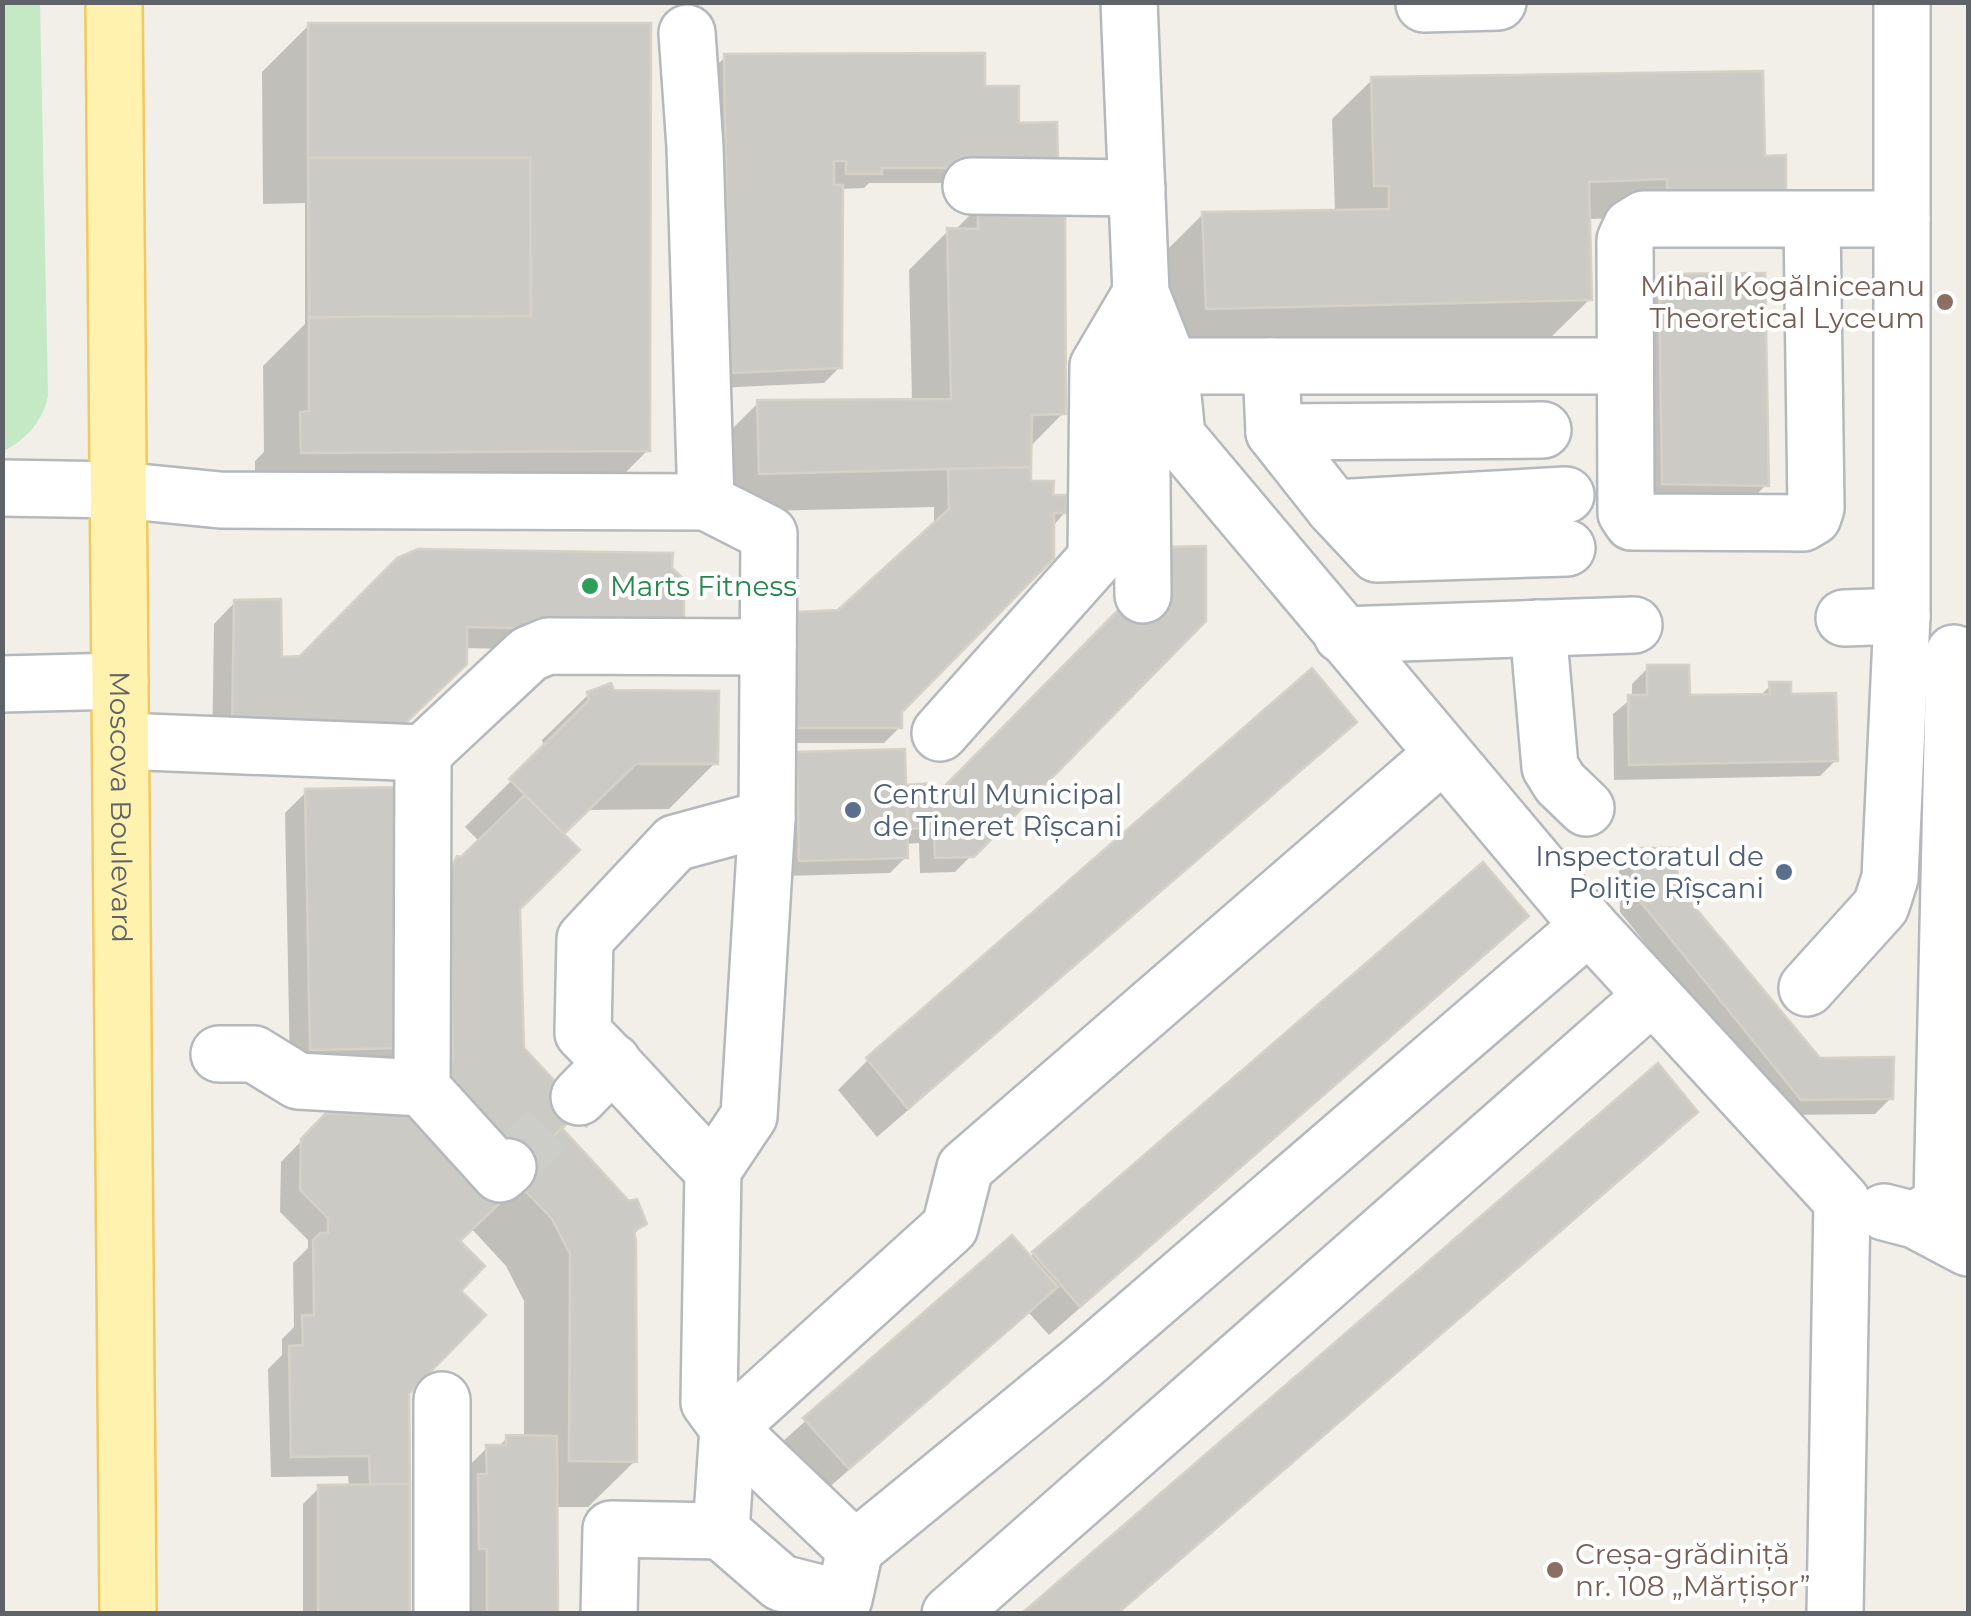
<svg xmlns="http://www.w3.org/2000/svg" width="1971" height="1616" font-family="Montserrat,sans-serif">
  <rect width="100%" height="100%" fill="#f1efe8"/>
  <!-- green -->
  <path fill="#c5e8c5" d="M3,2l37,1 8,392c-4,25 -23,46 -45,56z"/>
  <!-- shadow -->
  <g fill="#0003">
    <polygon points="309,25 648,450 601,497 255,498 255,461 264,452 263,366 305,324 305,203 263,204 262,72"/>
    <polygon points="725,57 982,89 1017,125 963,183 869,183 864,188 841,189 840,367 824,383 714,388 709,73"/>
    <polygon points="1372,80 1762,159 1629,218 1588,219 1590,299 1550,338 1167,348 1163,254 1203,214 1335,212 1332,119"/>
    <polygon points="979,206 1063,413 1029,448 1029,484 1065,512 899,711 900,727 884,743 781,743 783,631 799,615 839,612 934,526 934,507 721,512 719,442 758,403 912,401 909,270 948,231 954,231"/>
    <polygon points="1660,276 1766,485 1745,506 1642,504 1639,298"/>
    <polygon points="1154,566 1204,620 955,872 920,873 919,843 906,844 906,857 890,873 784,876 782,771 798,755 904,787 929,786 930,801 1130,601"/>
    <polygon points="670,569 660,652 464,648 212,755 214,624 235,602 280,659 300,659"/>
    <polygon points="1648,668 1687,697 1759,697 1771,685 1789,697 1836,760 1820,776 1614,780 1613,714 1632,698 1632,684"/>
    <polygon points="1312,672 1354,721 1324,751 877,1137 838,1090 868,1060"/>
    <polygon points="612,692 715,763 669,809 587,810 561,835 517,909 521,1049 550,1138 644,1224 632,1236 635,1461 588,1507 555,1507 556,1614 442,1614 441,1493 488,1447 498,1447 507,1438 524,1438 524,1301 506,1266 471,1228 457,1242 458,1291 406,1393 407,1614 303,1614 303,1504 319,1488 349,1487 348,1476 271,1477 268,1369 282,1355 282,1339 294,1327 293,1263 308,1248 308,1240 280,1212 281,1162 326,1116 375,1117 391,1101 402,1049 384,1068 290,1070 285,813 306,792 407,909 458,859 462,860 480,842 465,827 544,748 542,740 589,694"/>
    <polygon points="1635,850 1675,888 1819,1061 1891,1098 1875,1114 1785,1115 1620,912 1619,866"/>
    <polygon points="1483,866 1525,916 1496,946 1049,1335 1029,1313 818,1497 774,1449 1012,1238 1029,1258"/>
    <polygon points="1694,1112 1665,1142 1118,1614 1025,1614"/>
  </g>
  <!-- building -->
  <g fill="#cccac5" stroke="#d6d1c6" stroke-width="2.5">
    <polygon points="308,23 651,23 650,451 301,453 300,412 309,411 309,317 531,316 530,158 308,158"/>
    <polygon points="985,53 985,86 1019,86 1019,123 1057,122 1058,160 978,168 882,168 882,174 846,174 846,161 834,161 834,185 843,185 842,368 729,373 724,54"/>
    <polygon points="1763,71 1765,156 1786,155 1786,197 1667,200 1667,179 1589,182 1592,300 1206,309 1202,212 1389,209 1389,186 1374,186 1371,77"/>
    <polygon points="308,158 530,158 531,316 309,317"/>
    <polygon points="978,204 1065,204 1066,414 1032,415 1031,467 759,474 757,400 951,399 947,228 978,229"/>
    <polygon points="1765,273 1769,486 1662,484 1659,274"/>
    <polygon points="1031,467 1031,481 1054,481 1053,495 1067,495 1067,513 1054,513 1054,558 902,712 902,728 796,728 798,612 838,610 949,509 948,469"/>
    <polygon points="1206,546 1206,621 974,857 935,858 934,828 908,829 907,785 932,783 932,795 936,795 1130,598 1152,619 1169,602 1169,547"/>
    <polygon points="418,549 673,553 672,568 684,579 684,632 467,627 467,664 390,738 232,735 234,600 281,599 282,657 300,656 397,558"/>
    <polygon points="1647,665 1689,665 1690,695 1770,694 1769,682 1791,682 1791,694 1836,693 1838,761 1629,765 1628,695 1647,695"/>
    <polygon points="1312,668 1357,722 908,1109 866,1058"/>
    <polygon points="611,683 614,690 719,691 718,764 636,764 564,834 509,779 589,700 587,692"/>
    <polygon points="905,749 908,858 799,861 797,752"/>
    <polygon points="402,787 407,1048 310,1050 305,789"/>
    <polygon points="525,795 580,850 520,909 524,1048 581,1109 525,1167 492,1135 498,1130 468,1097 460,1099 447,1063 453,1061 450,890 444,885 457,856 461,857"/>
    <polygon points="1634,848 1677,848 1678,887 1820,1058 1894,1057 1893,1099 1801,1100 1635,895"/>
    <polygon points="1483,862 1529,916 1080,1307 1032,1252"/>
    <polygon points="1658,1063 1698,1112 1117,1614 1021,1614"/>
    <polygon points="391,1097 500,1203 460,1241 485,1266 461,1291 486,1315 409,1394 410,1484 370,1484 369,1456 291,1457 289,1346 303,1345 302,1315 314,1315 313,1240 320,1233 328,1233 328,1218 300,1190 301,1139 325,1114 376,1114"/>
    <polygon points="562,1128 629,1201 637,1199 647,1224 634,1231 636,1241 637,1462 569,1461 570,1254 552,1219 513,1178"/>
    <polygon points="1012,1235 1058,1287 849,1469 803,1418"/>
    <polygon points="506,1435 557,1436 558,1614 487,1614 487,1549 479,1549 478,1474 487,1474 486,1445 506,1445"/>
    <polygon points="410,1484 410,1614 318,1614 318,1485"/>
  </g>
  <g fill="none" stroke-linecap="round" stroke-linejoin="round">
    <!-- minor-tunnel -->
    <polyline stroke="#ccccc8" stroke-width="55" stroke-dasharray="55 28" stroke-linecap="butt" points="508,1167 579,1097"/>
    <defs>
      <g id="minor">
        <polyline points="1424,4 1498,2"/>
        <polyline points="687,33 695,147 706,502"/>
        <polyline points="971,186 1137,188"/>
        <polyline points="1812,220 1816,508 1813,517 1803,523 1632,522 1626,513 1625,240 1631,227 1644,219 1902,219"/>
        <polyline points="1170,366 1271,366 1274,432 1543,430"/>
        <polyline points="1271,366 1625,366"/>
        <polyline points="1141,376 1143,595"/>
        <polyline points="1274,432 1334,508 1377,554 1567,548"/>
        <polyline points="2,488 119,490 220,500 706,502 769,534 767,818 749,1116 713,1170 709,1402 728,1428 721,1531 611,1529 609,1614"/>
        <polyline points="1334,508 1566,495"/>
        <polyline points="1844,618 1902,616"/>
        <polyline points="1538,628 1550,767 1560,783 1586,808"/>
        <polyline points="1342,635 1634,625"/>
        <polyline points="2,684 120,681"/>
        <polyline points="940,733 1096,558 1098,366 1141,293"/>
        <polyline points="121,741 423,753 529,654 548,646 768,647"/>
        <polyline points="1589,926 1842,1201 1835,1614"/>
        <polyline points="1807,988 1881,906 1890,878 1902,616 1902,2"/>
        <polyline points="219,1054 254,1054 298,1081 422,1088 500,1174 508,1167"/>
        <polyline points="422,1088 423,753"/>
        <polyline points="579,1097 613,1062"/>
        <path d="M713,1170c-45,-44 -85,-93 -130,-137l2,-94 90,-96 92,-25"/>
        <polyline points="1884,1212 1915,1220 1968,1248"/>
        <polyline points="1915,1220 1942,1203 1954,653"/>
        <polyline points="721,1531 781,1583 844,1599 855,1549 1082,1363 1589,926 1177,436 1170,366 1141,293 1129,2"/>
        <polyline points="855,1549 728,1428 950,1227 965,1168 1443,754"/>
        <polyline points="442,1614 442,1400"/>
        <polyline points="950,1614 1651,997"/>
      </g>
      <g id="major">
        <path id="s1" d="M114,2l14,1612"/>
      </g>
    </defs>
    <!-- minor casing -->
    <use href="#minor" stroke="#b5b8bc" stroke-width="60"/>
    <!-- major casing -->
    <use href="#major" stroke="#f2c960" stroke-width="60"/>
    <!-- minor -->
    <use href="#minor" stroke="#fff" stroke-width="55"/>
    <!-- major -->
    <use href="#major" stroke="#fff2af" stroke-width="55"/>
  </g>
  <!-- markers -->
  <g fill="#8d6e63" stroke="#fff" stroke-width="4">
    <circle cx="1945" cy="302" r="10"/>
    <circle cx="1555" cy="1570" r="10"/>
  </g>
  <circle fill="#2e9e5b" stroke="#fff" stroke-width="4" cx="590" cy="586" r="10"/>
  <g fill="#5c6f8a" stroke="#fff" stroke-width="4">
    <circle cx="853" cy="810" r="10"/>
    <circle cx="1784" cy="872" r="10"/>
  </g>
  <g text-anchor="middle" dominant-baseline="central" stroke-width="8" stroke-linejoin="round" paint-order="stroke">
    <!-- education labels -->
    <g font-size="28" fill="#785e54" stroke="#fff" text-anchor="end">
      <text x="1925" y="286">Mihail Kogălniceanu<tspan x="1925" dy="32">Theoretical Lyceum</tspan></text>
      <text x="1575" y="1554" text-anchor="start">Creșa-grădiniță<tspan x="1575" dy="32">nr. 108 „Mărțișor”</tspan></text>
    </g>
    <!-- leisure labels -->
    <g font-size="28" fill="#27864d" stroke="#fff" text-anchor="start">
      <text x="610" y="586">Marts Fitness</text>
    </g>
    <!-- service labels -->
    <g font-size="28" fill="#4e5e75" stroke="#fff" text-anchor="start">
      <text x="873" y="794">Centrul Municipal<tspan x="873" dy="32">de Tineret Rîșcani</tspan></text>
      <text x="1764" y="856" text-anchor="end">Inspectoratul de<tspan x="1764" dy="32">Poliție Rîșcani</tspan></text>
    </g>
    <!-- street labels -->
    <g font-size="28" fill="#5f6368" stroke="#fff">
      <text stroke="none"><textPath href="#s1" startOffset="805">Moscova Boulevard</textPath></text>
    </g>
  </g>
  <!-- border -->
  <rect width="1971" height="1616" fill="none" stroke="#5f6368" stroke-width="10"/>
</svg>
